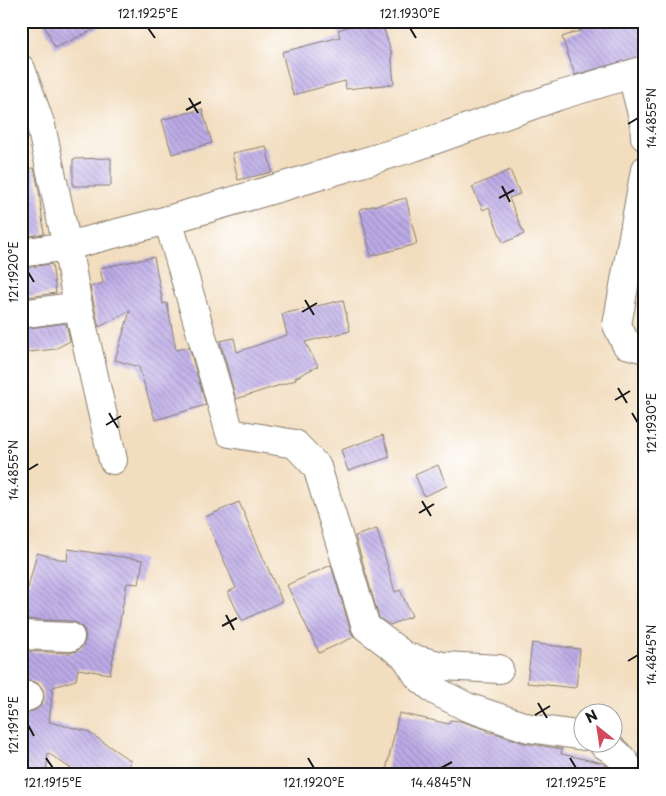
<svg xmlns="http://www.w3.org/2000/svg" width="666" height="796" font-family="'Playpen Sans',sans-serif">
  <defs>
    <pattern id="building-back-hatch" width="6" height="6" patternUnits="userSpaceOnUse" patternTransform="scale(1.25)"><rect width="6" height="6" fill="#bcabe7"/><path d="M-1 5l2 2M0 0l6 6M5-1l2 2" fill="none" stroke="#988aba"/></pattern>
  </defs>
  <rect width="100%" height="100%" fill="#fff"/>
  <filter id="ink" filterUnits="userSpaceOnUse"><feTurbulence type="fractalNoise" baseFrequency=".02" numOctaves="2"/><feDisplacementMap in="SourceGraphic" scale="10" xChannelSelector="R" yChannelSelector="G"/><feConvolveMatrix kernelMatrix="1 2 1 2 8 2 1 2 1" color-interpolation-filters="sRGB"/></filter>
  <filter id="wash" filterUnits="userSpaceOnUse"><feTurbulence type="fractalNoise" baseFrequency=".0096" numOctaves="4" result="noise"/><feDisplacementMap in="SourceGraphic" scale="20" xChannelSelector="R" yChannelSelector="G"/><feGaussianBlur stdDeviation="1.12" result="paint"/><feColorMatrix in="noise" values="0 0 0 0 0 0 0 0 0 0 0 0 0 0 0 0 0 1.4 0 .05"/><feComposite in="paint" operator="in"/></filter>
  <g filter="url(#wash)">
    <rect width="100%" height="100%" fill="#f2ddbe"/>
    <g id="blocks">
      <!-- building -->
      <g fill="url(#building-back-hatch)">
        <polygon points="42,21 112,21 55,48"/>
        <polygon points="365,21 381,21 391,51 394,84 346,89 345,81 293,95 282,52 340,37 338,30"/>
        <polygon points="579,21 645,21 645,55 575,75 562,37 582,30"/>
        <polygon points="202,109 212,143 172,154 162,120"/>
        <polygon points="266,146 272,172 238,180 232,153"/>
        <polygon points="111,158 111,186 73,186 73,159"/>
        <polygon points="34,168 39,191 44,234 21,237 21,169"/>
        <polygon points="510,170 520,194 509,198 524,234 503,243 489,207 483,210 472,187"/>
        <polygon points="406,198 417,244 371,256 360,209"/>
        <polygon points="154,257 163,304 167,303 176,350 189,347 206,405 155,420 139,367 115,360 130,311 99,327 90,287 103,283 100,268"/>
        <polygon points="52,264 56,293 21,298 21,268"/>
        <polygon points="343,300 350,331 305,342 318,366 295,378 296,380 236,399 220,341 234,338 237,352 287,335 282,314"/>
        <polygon points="66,323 70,341 55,349 21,353 21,329"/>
        <polygon points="383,435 390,457 348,471 341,450"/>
        <polygon points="438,465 447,486 424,496 415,475"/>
        <polygon points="239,502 282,601 242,621 228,592 236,588 205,517"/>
        <polygon points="377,529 395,592 400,590 412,616 390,625 379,618 355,536"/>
        <polygon points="68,549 143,560 139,584 127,583 110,674 78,669 76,680 53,687 49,722 87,731 131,761 122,775 80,775 48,753 46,775 21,775 21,714 35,710 41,706 44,698 43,690 39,684 31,681 21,682 21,651 70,653 77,651 83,646 86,637 84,629 78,624 71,621 21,619 21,586 28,588 37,553 67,561"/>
        <polygon points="331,565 351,632 354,637 319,653 287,585"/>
        <polygon points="532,643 580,649 576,688 527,683"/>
        <polygon points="399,713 449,724 450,720 460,721 488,730 487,732 495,733 524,743 562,749 561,754 603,763 612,771 611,775 385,775"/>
      </g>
    </g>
  </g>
  <g filter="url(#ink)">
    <use href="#blocks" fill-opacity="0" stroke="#877c6d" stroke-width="1"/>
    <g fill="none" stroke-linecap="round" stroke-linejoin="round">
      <defs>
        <g id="minor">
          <polyline points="21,69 41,126 67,246 78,306 113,460"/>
          <polyline points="632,75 644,122 645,137"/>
          <polyline points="645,170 617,325 626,344 645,349"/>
          <polyline points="168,220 230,433 295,444 317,467 366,627 406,657 443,666 499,669"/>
          <polyline points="21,253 67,246 168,220 298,182 414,147 558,96 645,70"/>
          <polyline points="21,314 78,306"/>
          <polyline points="21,635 70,637"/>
          <polyline points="406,657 418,676 436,691 467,707 529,728 584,736"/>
          <polyline points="21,699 29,696"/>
          <path d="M603,744c12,6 24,18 29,31"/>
        </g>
      </defs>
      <!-- minor casing -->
      <use href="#minor" stroke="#877c6d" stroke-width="30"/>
      <!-- minor -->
      <use href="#minor" stroke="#fff" stroke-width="28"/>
    </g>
  </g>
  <!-- ticks -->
  <path fill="none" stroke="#1c1c1c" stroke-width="2" d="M148,28l7,10M410,28l6,10M189,98l9,15M186,110l15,-8M628,124l10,-6M502,186l8,16M499,198l15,-8M28,272l6,10M305,300l9,15M302,312l15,-9M618,388l9,15M615,400l15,-9M109,413l9,15M632,413l6,10M106,425l15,-9M28,470l10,-6M422,501l9,15M419,513l15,-9M226,615l8,15M222,626l15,-8M628,661l10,-6M538,703l9,15M535,715l15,-9M28,725l6,11M46,758l7,10M308,758l6,10M570,758l6,10M441,768l11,-6"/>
  <!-- margin -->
  <rect width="666" height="796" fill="none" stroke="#fff" stroke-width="55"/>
  <!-- north arrow -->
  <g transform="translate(598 728) rotate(330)"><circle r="24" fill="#ffffff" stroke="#a4a4a4"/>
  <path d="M0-4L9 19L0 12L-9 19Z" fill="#d1495b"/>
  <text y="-8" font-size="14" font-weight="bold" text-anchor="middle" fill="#1c1c1c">N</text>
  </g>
  <rect x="28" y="28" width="610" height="740" fill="none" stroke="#1c1c1c" stroke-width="2"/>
  <g font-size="12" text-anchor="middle" fill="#1c1c1c">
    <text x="148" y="18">121.1925°E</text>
    <text x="410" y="18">121.1930°E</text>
    <text transform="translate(652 118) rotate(-90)" y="4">14.4855°N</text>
    <text transform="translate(14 272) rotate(-90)" y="4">121.1920°E</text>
    <text transform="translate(652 423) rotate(-90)" y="4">121.1930°E</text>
    <text transform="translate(14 470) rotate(-90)" y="4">14.4855°N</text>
    <text transform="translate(652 655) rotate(-90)" y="4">14.4845°N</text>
    <text transform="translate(14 725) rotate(-90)" y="4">121.1915°E</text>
    <text x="53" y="787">121.1915°E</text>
    <text x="314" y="787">121.1920°E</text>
    <text x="441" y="787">14.4845°N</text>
    <text x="576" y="787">121.1925°E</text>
  </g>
</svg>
